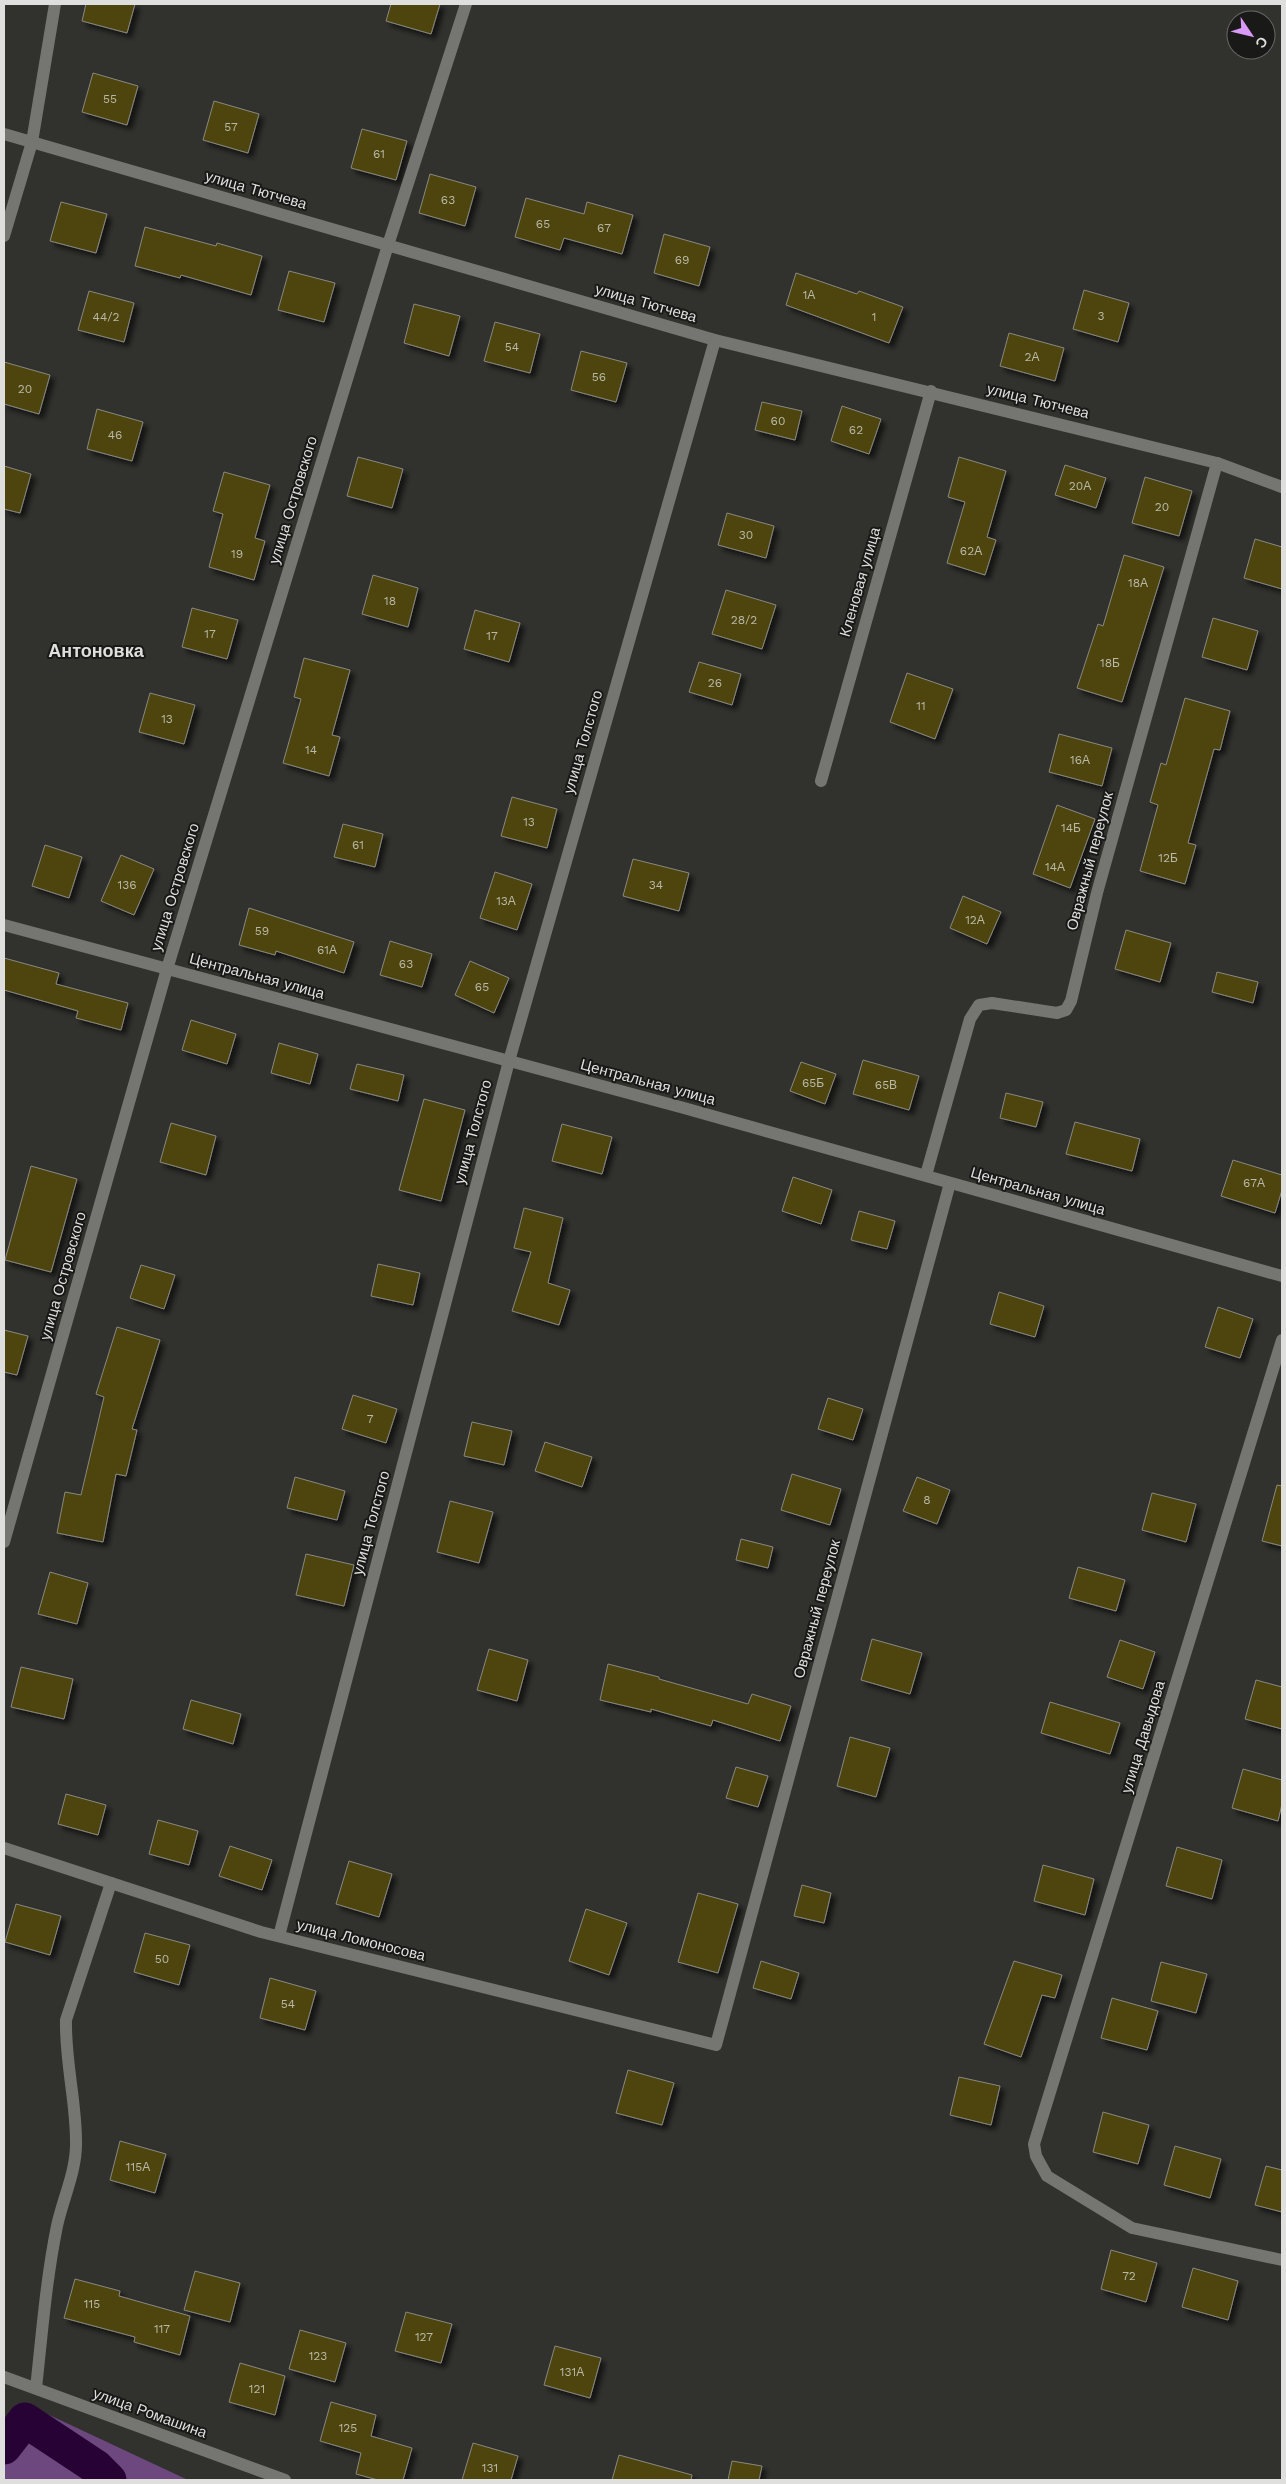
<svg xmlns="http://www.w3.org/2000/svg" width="1286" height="2484" font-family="'Work Sans',sans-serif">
  <defs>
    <filter id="shadow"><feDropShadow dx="4.5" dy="4.5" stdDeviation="2.5" flood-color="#0009"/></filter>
  </defs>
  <rect width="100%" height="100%" fill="#31312e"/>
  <!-- forest -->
  <polygon fill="#6d487f" points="28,2405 188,2480 4,2480 4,2432"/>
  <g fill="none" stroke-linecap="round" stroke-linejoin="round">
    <!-- river -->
    <polyline stroke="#270335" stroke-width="35" points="4,2447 25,2420 96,2467 109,2480"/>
  </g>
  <!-- building -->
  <g fill="#4d4509" stroke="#888884" filter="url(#shadow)">
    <polygon points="86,4 135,4 127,33 82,21"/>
    <polygon points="391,4 440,4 431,34 386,21"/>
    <polygon points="93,73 138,86 127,125 82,112"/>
    <polygon points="214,101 259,114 248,153 203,140"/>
    <polygon points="362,129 407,141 396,180 351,168"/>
    <polygon points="430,174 476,187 465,226 419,213"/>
    <polygon points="526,198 584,214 587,202 633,215 622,254 564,238 560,250 515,237"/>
    <polygon points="61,202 107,214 96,253 50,241"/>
    <polygon points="145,227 216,246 217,243 262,256 251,295 181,275 180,278 135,266"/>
    <polygon points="664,234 710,247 699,286 654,273"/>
    <polygon points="289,271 335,283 324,322 278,310"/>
    <polygon points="796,273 857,294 859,291 903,307 889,343 786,305"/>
    <polygon points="1084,290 1129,303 1118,342 1073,329"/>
    <polygon points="89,291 134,303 124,342 78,330"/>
    <polygon points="414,304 460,316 449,356 404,343"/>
    <polygon points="495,322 540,334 530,373 484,361"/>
    <polygon points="1009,333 1064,348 1055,381 1000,366"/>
    <polygon points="581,351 627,363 616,402 571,390"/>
    <polygon points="4,362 50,375 39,414 4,404"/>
    <polygon points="762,402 802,411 795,440 755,430"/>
    <polygon points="842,406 881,419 869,454 831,441"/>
    <polygon points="97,409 143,422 132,461 87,449"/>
    <polygon points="358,457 403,469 392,508 347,496"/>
    <polygon points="959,457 1006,471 987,537 996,540 985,575 947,563 965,502 948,497"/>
    <polygon points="1065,465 1106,478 1096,508 1055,495"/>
    <polygon points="4,466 31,474 20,513 4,509"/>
    <polygon points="224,472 270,485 255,538 265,541 254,580 209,567 223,514 213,511"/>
    <polygon points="1145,477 1192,491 1179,536 1132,523"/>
    <polygon points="727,513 774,526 766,558 718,545"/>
    <polygon points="1255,539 1282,547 1282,589 1244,578"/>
    <polygon points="1124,555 1164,567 1122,702 1077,688 1098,624 1103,626"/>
    <polygon points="373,575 418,588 408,627 362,614"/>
    <polygon points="726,590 776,605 762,649 712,634"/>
    <polygon points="192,608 238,620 227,659 182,647"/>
    <polygon points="475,610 520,623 509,662 464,649"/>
    <polygon points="1213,618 1258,631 1247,670 1202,657"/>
    <polygon points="304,658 350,670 332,735 340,737 329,776 283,763 301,699 294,697"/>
    <polygon points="699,662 741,674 732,705 689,692"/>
    <polygon points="907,673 953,689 935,739 890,722"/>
    <polygon points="150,693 195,705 184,744 139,732"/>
    <polygon points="1185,698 1230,711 1220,750 1214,749 1188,843 1196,845 1185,884 1140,871 1158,805 1150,802 1161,763 1166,765"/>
    <polygon points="1059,734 1112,748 1102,786 1049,772"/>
    <polygon points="512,797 557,809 547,848 501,836"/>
    <polygon points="1057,805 1095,819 1070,888 1033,874"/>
    <polygon points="343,824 383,834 375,867 334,857"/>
    <polygon points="45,845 82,857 69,898 32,886"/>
    <polygon points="121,855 154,869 134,915 101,901"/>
    <polygon points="633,859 689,873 679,911 623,896"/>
    <polygon points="495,872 532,884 517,930 480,918"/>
    <polygon points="963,896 1001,912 987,944 950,928"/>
    <polygon points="249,908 354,942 344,973 276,951 275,955 239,945"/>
    <polygon points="1126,930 1171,943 1160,982 1115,969"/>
    <polygon points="390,941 432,954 422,987 380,975"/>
    <polygon points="4,958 59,973 56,984 128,1003 121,1030 76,1018 78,1011 4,990"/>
    <polygon points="470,961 509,978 494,1013 455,995"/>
    <polygon points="1217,972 1258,982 1253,1003 1212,992"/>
    <polygon points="191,1020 236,1034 227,1064 182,1050"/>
    <polygon points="279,1043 318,1054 310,1084 271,1073"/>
    <polygon points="863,1060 919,1076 909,1110 853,1094"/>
    <polygon points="801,1062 836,1074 825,1104 790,1091"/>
    <polygon points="357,1064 404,1075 398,1101 350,1089"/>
    <polygon points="1006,1093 1043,1102 1036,1127 1000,1118"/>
    <polygon points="424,1099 465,1110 441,1201 399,1190"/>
    <polygon points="1075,1122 1140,1139 1132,1171 1066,1154"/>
    <polygon points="171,1123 216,1136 206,1175 160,1162"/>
    <polygon points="562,1124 612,1137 602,1174 552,1161"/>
    <polygon points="1233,1160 1282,1175 1282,1190 1275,1213 1221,1196"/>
    <polygon points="31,1166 77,1179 51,1272 5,1260"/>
    <polygon points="793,1177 832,1190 821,1224 782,1211"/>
    <polygon points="524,1208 563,1218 548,1283 570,1290 559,1325 512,1311 531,1252 514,1248"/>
    <polygon points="859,1211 895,1221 887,1249 851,1240"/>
    <polygon points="378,1264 420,1273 413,1305 371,1296"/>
    <polygon points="141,1265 175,1275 164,1309 130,1298"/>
    <polygon points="999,1292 1044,1306 1035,1337 990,1324"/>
    <polygon points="1218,1307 1253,1319 1240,1358 1205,1347"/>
    <polygon points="117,1327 160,1340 132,1429 137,1430 126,1476 116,1474 103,1542 57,1533 65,1492 81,1495 104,1397 96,1394"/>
    <polygon points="4,1330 28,1336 17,1375 4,1372"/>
    <polygon points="353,1395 397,1409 386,1443 342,1429"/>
    <polygon points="828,1398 863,1409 853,1440 818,1429"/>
    <polygon points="472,1422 512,1431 504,1465 464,1456"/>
    <polygon points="545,1442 592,1457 582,1487 535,1471"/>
    <polygon points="792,1474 841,1489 830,1525 781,1510"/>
    <polygon points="295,1477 345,1491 337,1520 287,1508"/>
    <polygon points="917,1477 950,1490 937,1524 903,1511"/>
    <polygon points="1277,1485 1282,1486 1282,1546 1262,1541"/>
    <polygon points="1152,1493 1196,1504 1186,1542 1142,1530"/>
    <polygon points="450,1501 493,1512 479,1563 437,1552"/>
    <polygon points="741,1539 773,1547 768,1568 736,1560"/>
    <polygon points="306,1554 354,1565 344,1606 296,1595"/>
    <polygon points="1078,1567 1125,1580 1116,1611 1069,1598"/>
    <polygon points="50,1572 88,1583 77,1624 38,1614"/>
    <polygon points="872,1639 922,1653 910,1694 861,1680"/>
    <polygon points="1120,1640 1155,1652 1143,1689 1107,1677"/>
    <polygon points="489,1649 528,1660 517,1701 477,1690"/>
    <polygon points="608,1664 659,1677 659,1679 748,1704 752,1694 791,1706 780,1741 713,1720 711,1726 651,1709 651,1712 600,1700"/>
    <polygon points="21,1667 73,1679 64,1719 11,1707"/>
    <polygon points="1256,1680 1282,1687 1282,1729 1245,1719"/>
    <polygon points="191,1700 241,1714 233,1744 183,1729"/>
    <polygon points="1050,1702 1120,1723 1110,1754 1041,1733"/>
    <polygon points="850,1737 890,1748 876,1797 837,1786"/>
    <polygon points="736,1767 768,1776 758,1807 726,1798"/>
    <polygon points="1243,1769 1282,1780 1282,1804 1278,1821 1232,1808"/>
    <polygon points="66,1794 106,1805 98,1835 58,1824"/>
    <polygon points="158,1820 198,1831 189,1865 149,1854"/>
    <polygon points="230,1846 272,1860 262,1890 219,1876"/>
    <polygon points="1177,1847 1222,1860 1212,1899 1166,1886"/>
    <polygon points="349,1861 392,1874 379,1917 336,1904"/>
    <polygon points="1043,1865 1094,1879 1085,1915 1034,1901"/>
    <polygon points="802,1885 831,1893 824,1923 794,1916"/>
    <polygon points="698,1893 738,1904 718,1973 678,1962"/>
    <polygon points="16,1904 61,1916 50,1955 5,1942"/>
    <polygon points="586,1909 627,1923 609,1975 569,1961"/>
    <polygon points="145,1933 190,1945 179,1985 134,1972"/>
    <polygon points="761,1961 799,1973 791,1999 753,1988"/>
    <polygon points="1014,1961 1062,1975 1055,1998 1042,1995 1021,2057 984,2044"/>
    <polygon points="1161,1962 1207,1974 1196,2013 1151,2001"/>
    <polygon points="270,1978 316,1991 305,2030 260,2018"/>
    <polygon points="1112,1998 1158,2011 1147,2050 1101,2038"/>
    <polygon points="628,2070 674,2083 662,2125 616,2113"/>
    <polygon points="959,2077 1000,2086 991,2125 950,2115"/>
    <polygon points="1103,2112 1149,2125 1138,2164 1093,2152"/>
    <polygon points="120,2141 166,2154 155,2193 110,2180"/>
    <polygon points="1175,2146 1221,2159 1210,2198 1164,2185"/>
    <polygon points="1266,2166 1282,2170 1282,2212 1255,2205"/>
    <polygon points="1111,2250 1157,2263 1146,2302 1101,2289"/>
    <polygon points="1193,2268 1238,2281 1228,2320 1182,2307"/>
    <polygon points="195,2271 240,2283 230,2322 184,2310"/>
    <polygon points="75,2279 120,2291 119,2296 190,2316 180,2355 134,2342 135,2337 64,2318"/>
    <polygon points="406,2312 452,2324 441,2363 395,2351"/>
    <polygon points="300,2330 346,2343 335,2382 289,2369"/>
    <polygon points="555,2346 601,2358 590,2398 544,2385"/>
    <polygon points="240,2363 285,2376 275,2415 229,2402"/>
    <polygon points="331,2402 376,2415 371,2436 412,2448 403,2480 378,2480 356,2474 361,2453 320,2441"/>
    <polygon points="473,2443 518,2456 511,2480 462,2480"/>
    <polygon points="619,2455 692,2475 691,2480 612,2480"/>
    <polygon points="732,2461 762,2466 759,2480 728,2480"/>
  </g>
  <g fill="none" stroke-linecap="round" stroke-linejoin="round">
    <!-- minor -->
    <g stroke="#757571" stroke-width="12">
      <polyline points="4,134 715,340 1217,463 1282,487"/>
      <polyline points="4,236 32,142 55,4"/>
      <polyline points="821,781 931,391"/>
      <polyline points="4,925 684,1108 1282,1276"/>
      <polyline points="926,1175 970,1019 979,1005 992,1003 1057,1013 1066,1010 1071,1001 1097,893 1217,463"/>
      <polyline points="1282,1340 1034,2144 1036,2156 1047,2176 1132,2228 1282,2260"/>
      <polyline points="4,1542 167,969 388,245 466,4"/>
      <polyline points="4,1848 261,1932 716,2045 950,1183"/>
      <polyline points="279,1936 509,1061 715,340"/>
      <polyline points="4,2377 285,2480"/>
      <path d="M36,2388c6,-54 10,-108 21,-162 6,-28 20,-56 19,-85 0,-40 -11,-80 -10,-121l45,-137"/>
    </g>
  </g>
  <g text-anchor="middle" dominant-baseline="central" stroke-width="4" stroke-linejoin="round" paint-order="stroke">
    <!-- number labels -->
    <g font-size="12" fill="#bab8a8">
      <text x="110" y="99">55</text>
      <text x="231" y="127">57</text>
      <text x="379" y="154">61</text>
      <text x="448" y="200">63</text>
      <text x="543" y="224">65</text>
      <text x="604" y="228">67</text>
      <text x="682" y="260">69</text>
      <text x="809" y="295">1А</text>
      <text x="1101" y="316">3</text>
      <text x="106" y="317">44/2</text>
      <text x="874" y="317">1</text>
      <text x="512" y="347">54</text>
      <text x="1032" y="357">2А</text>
      <text x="599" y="377">56</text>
      <text x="25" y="389">20</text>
      <text x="778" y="421">60</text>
      <text x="856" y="430">62</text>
      <text x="115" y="435">46</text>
      <text x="1080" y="486">20А</text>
      <text x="1162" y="507">20</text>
      <text x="746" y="535">30</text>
      <text x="971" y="551">62А</text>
      <text x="237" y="554">19</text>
      <text x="1138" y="583">18А</text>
      <text x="390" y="601">18</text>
      <text x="744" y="620">28/2</text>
      <text x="210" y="634">17</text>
      <text x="492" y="636">17</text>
      <text x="1110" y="663">18Б</text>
      <text x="715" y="683">26</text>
      <text x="921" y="706">11</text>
      <text x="167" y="719">13</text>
      <text x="311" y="750">14</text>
      <text x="1080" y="760">16А</text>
      <text x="529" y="822">13</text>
      <text x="1071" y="828">14Б</text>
      <text x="358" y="845">61</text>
      <text x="1168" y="858">12Б</text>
      <text x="1055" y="867">14А</text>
      <text x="127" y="885">136</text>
      <text x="656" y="885">34</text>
      <text x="506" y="901">13А</text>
      <text x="975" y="920">12А</text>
      <text x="262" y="931">59</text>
      <text x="327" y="950">61А</text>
      <text x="406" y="964">63</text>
      <text x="482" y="987">65</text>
      <text x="813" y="1083">65Б</text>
      <text x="886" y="1085">65В</text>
      <text x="1254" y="1183">67А</text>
      <text x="370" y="1419">7</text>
      <text x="927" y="1500">8</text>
      <text x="162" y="1959">50</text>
      <text x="288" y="2004">54</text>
      <text x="138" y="2167">115А</text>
      <text x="1129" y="2276">72</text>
      <text x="92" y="2304">115</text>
      <text x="162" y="2329">117</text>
      <text x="424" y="2337">127</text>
      <text x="318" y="2356">123</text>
      <text x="572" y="2372">131А</text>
      <text x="257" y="2389">121</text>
      <text x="348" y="2428">125</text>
      <text x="490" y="2468">131</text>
    </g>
    <!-- street labels -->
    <g font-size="15" fill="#dfdfdd" stroke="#191917">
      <text transform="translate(256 190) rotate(16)">улица Тютчева</text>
      <text transform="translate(646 303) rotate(16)">улица Тютчева</text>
      <text transform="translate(1038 401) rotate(14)">улица Тютчева</text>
      <text transform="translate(293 500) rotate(-73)">улица Островского</text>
      <text transform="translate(860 582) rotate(-74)">Кленовая улица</text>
      <text transform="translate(583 742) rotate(-74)">улица Толстого</text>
      <text transform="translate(1090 861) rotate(-75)">Овражный переулок</text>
      <text transform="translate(175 887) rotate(-73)">улица Островского</text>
      <text transform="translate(257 976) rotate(15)">Центральная улица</text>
      <text transform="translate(648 1082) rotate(15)">Центральная улица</text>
      <text transform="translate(473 1132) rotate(-75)">улица Толстого</text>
      <text transform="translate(1038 1191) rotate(16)">Центральная улица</text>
      <text transform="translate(63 1276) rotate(-74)">улица Островского</text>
      <text transform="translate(371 1523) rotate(-75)">улица Толстого</text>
      <text transform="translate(817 1609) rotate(-75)">Овражный переулок</text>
      <text transform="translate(1143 1737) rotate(-73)">улица Давыдова</text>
      <text transform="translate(361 1940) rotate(14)">улица Ломоносова</text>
      <text transform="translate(150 2413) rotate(20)">улица Ромашина</text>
    </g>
    <!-- quarter labels -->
    <g font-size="18" font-weight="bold" fill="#dfdfdd" stroke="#191917">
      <text x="96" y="650">Антоновка</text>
    </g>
  </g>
  <!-- border -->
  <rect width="1286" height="2484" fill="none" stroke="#dfdfdd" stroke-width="10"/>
  <!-- north arrow -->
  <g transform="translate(1251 35) rotate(125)"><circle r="24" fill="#191917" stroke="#686866"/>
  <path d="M0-4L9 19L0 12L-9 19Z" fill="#d99af7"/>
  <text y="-8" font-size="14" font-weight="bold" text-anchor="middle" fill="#dfdfdd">С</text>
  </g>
</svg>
